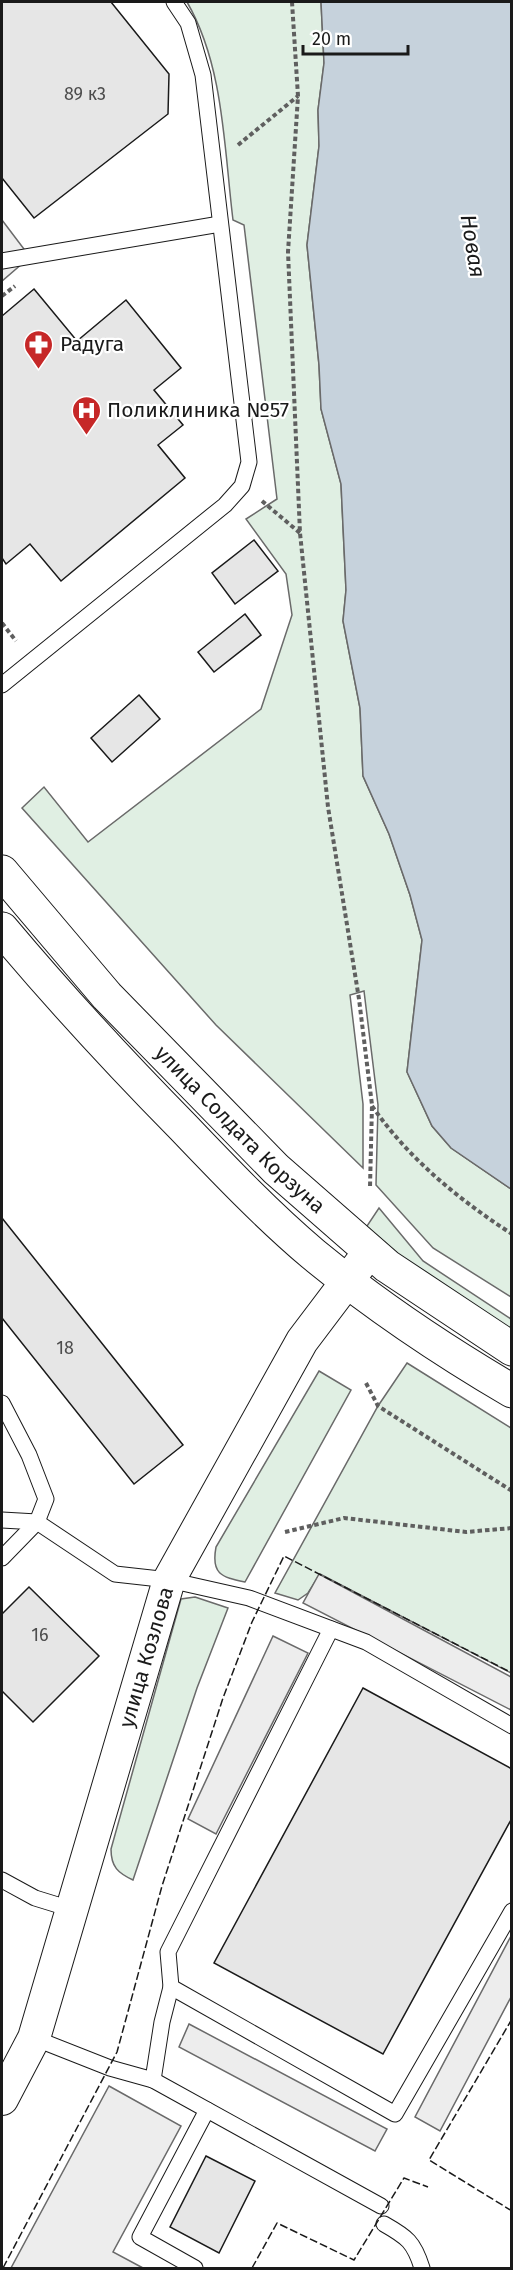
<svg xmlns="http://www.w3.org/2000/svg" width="513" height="2270" font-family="'Fira Sans',sans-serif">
  <rect width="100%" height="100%" fill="#fff"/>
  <!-- green -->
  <g fill="#e0efe3" stroke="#6a6a6a" stroke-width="1.5">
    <path d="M187,2h134l3,61 -6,47 1,36 -12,99 12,120 2,44 20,75 5,106 -3,31 17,87 3,68 26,58 21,61 12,45 -15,132 25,54 19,22 60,41v108l-78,-49 -57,-63 2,-80 -14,-114 -14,4 13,109v64l-147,-143 -194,-217 22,-21 44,55 173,-133 31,-94 -6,-41 -40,-55 31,-20 -33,-274 -11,-5c-9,-72 -9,-154 -46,-218z"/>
    <polygon points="379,1208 423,1261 511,1319 511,1333 363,1232"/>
    <polygon points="407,1363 511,1428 511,1673 320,1574 308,1593 298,1600 275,1593 378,1406"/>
    <path d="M319,1371l32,19 -106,192c-24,-5 -34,-8 -29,-35z"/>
    <path d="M195,1597l33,11 -31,80 -64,192c-15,-7 -22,-13 -22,-31l70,-250z"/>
  </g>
  <!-- parking -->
  <g fill="#ededed" stroke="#6a6a6a" stroke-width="1.5">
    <polygon points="2,220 30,257 2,281"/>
    <polygon points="319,1574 511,1677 511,1710 303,1603"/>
    <polygon points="273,1636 308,1653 216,1834 188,1819"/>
    <polygon points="511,1936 511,1997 440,2131 415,2117"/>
    <polygon points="189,2024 387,2129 375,2151 179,2047"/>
    <polygon points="109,2086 181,2126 113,2252 143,2268 11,2268"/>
  </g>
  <!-- water -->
  <polygon fill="#c6d2dc" stroke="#6a6a6a" stroke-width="1.5" points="321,2 511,2 511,1189 451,1148 432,1126 407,1072 422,940 410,895 389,834 363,776 360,708 343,621 346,590 341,484 321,409 319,365 307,245 319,146 318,110 324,63"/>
  <!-- building -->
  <g fill="#e6e6e6" stroke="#1a1a1a" stroke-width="1.5">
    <polygon points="2,2 111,2 169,74 168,114 34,218 2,178"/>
    <polygon points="34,289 77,341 126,300 181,368 154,390 183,425 158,445 185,478 61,581 30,544 6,564 2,558 2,316"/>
    <polygon points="254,540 278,571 235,604 212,573"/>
    <polygon points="245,614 261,635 214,672 198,652"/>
    <polygon points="139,695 160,719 112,762 91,738"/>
    <polygon points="2,1218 183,1445 134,1484 2,1318"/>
    <polygon points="29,1587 99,1656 33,1722 2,1691 2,1614"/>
    <polygon points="363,1688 512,1769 512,1818 383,2054 214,1963"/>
    <polygon points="206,2156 255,2181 219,2253 170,2227"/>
  </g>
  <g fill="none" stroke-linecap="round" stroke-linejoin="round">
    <defs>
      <g id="service">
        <polyline points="2,261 220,224"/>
        <polyline points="2,685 225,505 242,486 249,462 203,75 188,23 174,2"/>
        <polyline points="2,1403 29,1455 46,1499 37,1522 2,1558"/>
        <polyline points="2,1520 37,1522 115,1574 169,1580 249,1598 366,1642 512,1726"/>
        <polyline points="331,1629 168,1952 171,1987 395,2114 512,1911"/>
        <polyline points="2,1880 35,1898 74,1910"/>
        <polyline points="34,2038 110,2068 153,2080 381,2206"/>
        <polyline points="153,2080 162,2022 171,1987"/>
        <path d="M384,2224c23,13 30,18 38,44"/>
        <polyline points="195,2268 140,2237 207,2110"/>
      </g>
      <g id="minor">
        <path id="s1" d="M2,2099l32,-61 135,-458 133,-239 68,-90"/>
      </g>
      <g id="tertiary">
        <path id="s2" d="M2,872l105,124 169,173 111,97 125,83"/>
        <path d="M2,929c58,69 118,134 181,198 42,44 84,88 130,127 62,51 129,96 199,137"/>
      </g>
    </defs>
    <!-- service casing -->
    <use href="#service" stroke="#1a1a1a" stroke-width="17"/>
    <!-- minor casing -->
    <use href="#minor" stroke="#1a1a1a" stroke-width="34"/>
    <!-- tertiary casing -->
    <use href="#tertiary" stroke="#1a1a1a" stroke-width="35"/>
    <!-- path -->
    <g stroke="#5f5f5f" stroke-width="4" stroke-dasharray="4.5 3" stroke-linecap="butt">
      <polyline points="292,2 298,96 288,252 300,533 328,807 359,999 372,1105 370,1187"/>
      <polyline points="238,145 298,96"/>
      <polyline points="2,296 15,286"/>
      <polyline points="262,501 300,533"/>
      <polyline points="2,623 16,641"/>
      <path d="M372,1106c37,53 86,93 140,128"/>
      <polyline points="366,1383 378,1406 512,1491"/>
      <polyline points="285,1532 344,1518 466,1532 512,1528"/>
    </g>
    <!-- service -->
    <use href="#service" stroke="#fff" stroke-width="15"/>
    <!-- minor -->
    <use href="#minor" stroke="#fff" stroke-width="32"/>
    <!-- tertiary -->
    <use href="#tertiary" stroke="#fff" stroke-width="33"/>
    <!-- fence -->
    <g stroke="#1a1a1a" stroke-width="1.5" stroke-dasharray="8 3" stroke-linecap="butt">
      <polyline points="512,2019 429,2160 512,2211"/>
      <polyline points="3,2268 117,2052 162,1886 223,1698 252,1622 284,1556 512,1673"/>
      <polyline points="252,2268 277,2223 354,2260 404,2178 428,2187"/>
    </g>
  </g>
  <!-- icons -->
  <defs>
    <symbol id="pharmacy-pin" viewBox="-11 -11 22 30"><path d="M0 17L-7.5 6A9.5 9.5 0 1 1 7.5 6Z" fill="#c62828" stroke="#fff"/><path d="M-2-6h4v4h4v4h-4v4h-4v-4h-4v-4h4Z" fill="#fff"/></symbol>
    <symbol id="hospital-pin" viewBox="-11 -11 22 30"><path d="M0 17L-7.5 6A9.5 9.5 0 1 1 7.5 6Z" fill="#c62828" stroke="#fff"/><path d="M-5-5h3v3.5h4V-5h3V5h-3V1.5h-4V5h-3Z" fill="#fff"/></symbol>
  </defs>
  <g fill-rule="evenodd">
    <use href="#pharmacy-pin" x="22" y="328" width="33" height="45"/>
    <use href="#hospital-pin" x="70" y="394" width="33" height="45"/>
  </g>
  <g text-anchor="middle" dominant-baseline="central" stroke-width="4.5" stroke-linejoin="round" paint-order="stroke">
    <!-- number labels -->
    <g font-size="18" fill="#4d4d4d">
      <text x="85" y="94">89 к3</text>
      <text x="65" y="1348">18</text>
      <text x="40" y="1635">16</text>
    </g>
    <!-- poi labels -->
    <g font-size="21" fill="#1a1a1a" stroke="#fff" text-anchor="start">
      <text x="60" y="344">Радуга</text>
      <text x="107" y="410">Поликлиника №57</text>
    </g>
    <!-- street labels -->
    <g font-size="21" fill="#1a1a1a" stroke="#fff">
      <text stroke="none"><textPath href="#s2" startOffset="351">улица Солдата Корзуна</textPath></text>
      <text stroke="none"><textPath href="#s1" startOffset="466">улица Козлова</textPath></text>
    </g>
    <!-- water labels -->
    <g font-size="22" font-style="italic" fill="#1a1a1a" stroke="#fff">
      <text transform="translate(473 246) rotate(81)">Новая</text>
    </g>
  </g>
  <!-- border -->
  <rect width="513" height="2270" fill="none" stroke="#1a1a1a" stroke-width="6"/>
  <!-- scale -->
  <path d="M303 45v9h105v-9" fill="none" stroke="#1a1a1a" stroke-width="3"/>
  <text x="312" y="45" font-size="18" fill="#1a1a1a" stroke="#ffffff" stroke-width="4.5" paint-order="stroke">20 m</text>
</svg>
